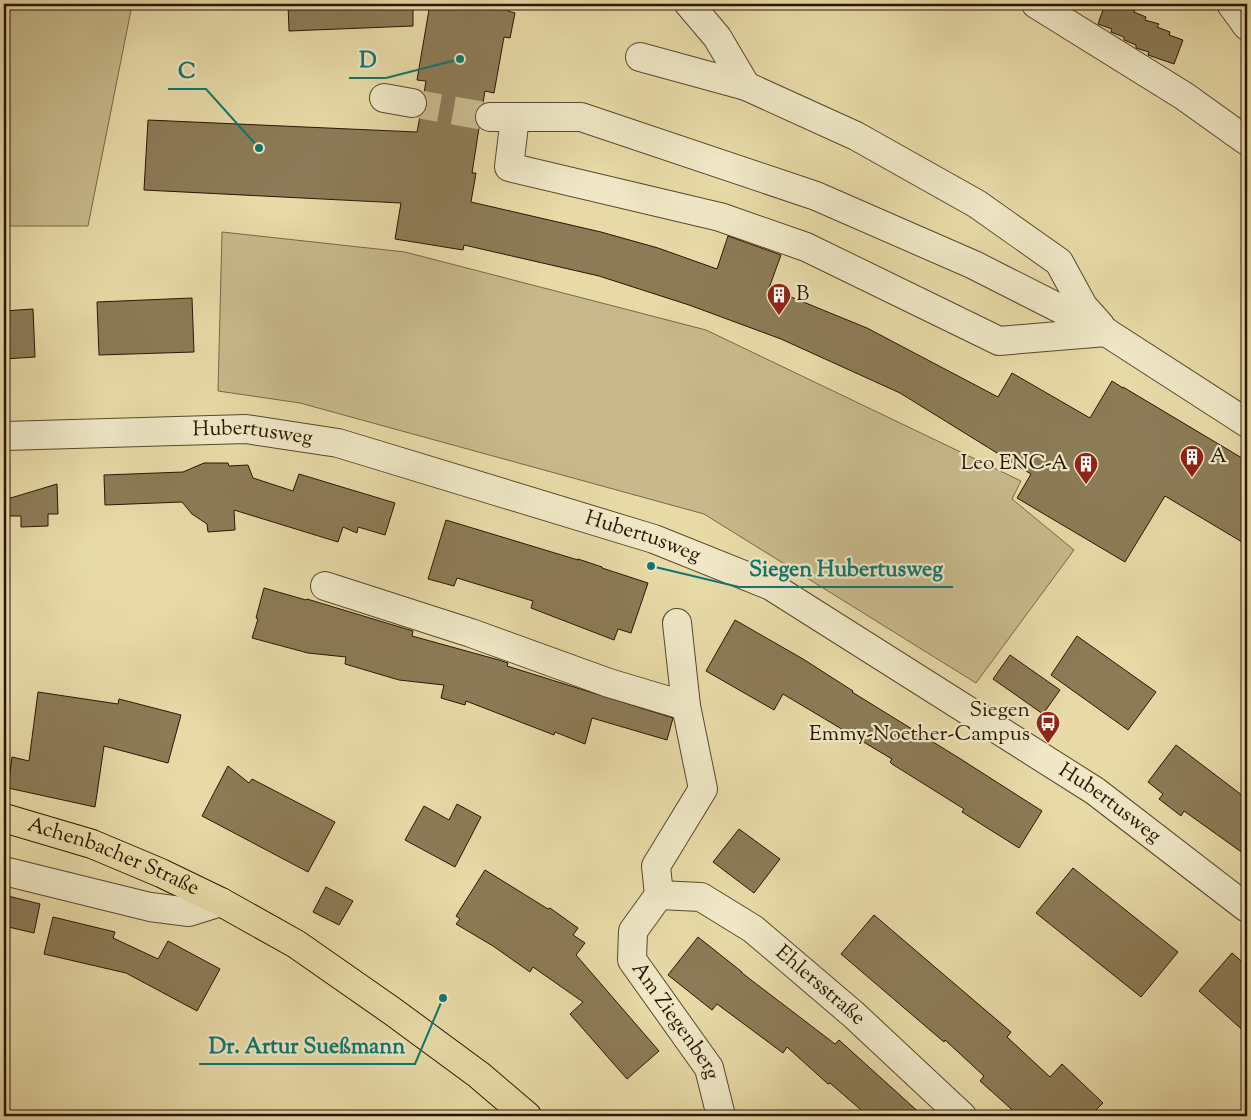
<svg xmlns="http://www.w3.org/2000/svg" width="1251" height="1120" font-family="'Sorts Mill Goudy',serif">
  <rect width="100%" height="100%" fill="#e7daa7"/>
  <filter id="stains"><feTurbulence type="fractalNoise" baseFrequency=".004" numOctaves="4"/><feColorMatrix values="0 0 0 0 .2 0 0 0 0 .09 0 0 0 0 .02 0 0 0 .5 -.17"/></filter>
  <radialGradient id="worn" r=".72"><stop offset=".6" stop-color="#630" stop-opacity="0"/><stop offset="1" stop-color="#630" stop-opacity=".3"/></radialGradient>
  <!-- green -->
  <g fill="#c7b98b" stroke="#786746">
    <polygon points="4,4 127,4 131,10 88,226 4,226"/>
    <polygon points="222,232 405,252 706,330 1021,481 1012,499 1074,550 976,683 704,514 300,403 218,391"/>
  </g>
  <!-- building -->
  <g fill="#8c7b57" stroke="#291500">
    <polygon points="288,4 413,4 413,26 289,31"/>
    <polygon points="430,4 509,4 508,11 515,13 510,38 504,37 494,93 485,91 483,103 477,109 474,117 476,124 479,128 472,173 476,173 471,202 601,232 658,248 717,269 728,236 781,255 769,288 867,328 998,397 1012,373 1090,418 1112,381 1123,388 1123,387 1247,461 1247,545 1165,496 1125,562 1017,498 1031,474 900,393 781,339 689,305 599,276 464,245 463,250 395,239 401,203 144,190 148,120 417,132 420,116 424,113 427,105 427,98 424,93 426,81 417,80"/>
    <polygon points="1105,4 1116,4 1135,10 1134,12 1146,17 1145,20 1159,24 1157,27 1170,32 1169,35 1183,40 1174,64 1148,55 1149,52 1136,48 1136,45 1124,40 1124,37 1111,32 1112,29 1098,24"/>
    <polygon points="192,298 194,352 99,355 97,302"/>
    <polygon points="33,309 35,357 4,359 4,311"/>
    <polygon points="204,463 228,463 229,466 248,465 253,478 293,491 299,474 395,503 385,535 358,527 357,533 343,527 338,542 234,510 235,530 208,532 207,524 192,514 182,502 105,505 104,475 183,472"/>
    <polygon points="57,484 58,514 48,514 48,526 21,527 21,516 4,516 4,500"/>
    <polygon points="446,520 578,560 578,559 602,567 602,568 648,583 631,633 618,629 614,640 531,608 533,601 457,578 454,586 428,579"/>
    <polygon points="264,588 306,600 307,599 413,631 412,636 499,660 508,663 507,666 673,718 667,740 592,718 585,744 555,732 554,735 466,701 465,705 441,698 444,685 399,680 345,664 346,657 308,653 252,638 258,619 256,618"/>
    <polygon points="735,620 803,659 853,691 852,692 959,758 1042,811 1019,848 962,812 964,809 892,764 890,762 892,759 783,694 774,710 706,671"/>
    <polygon points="1077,636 1156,692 1128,730 1051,675"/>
    <polygon points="1010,655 1060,690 1043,714 993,679"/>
    <polygon points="38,692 118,704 119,699 181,715 168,763 104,746 95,807 8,788 12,757 29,761"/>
    <polygon points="1176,745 1247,799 1247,856 1184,811 1181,816 1159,799 1163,794 1148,782"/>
    <polygon points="228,766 249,783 252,779 335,822 308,872 202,816"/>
    <polygon points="457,804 481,817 455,867 405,840 424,806 449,820"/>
    <polygon points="739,829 780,859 754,893 713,862"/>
    <polygon points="1073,868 1178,952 1141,997 1036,913"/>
    <polygon points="485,870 548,909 550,908 578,928 573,935 585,943 576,955 659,1051 627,1079 570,1014 583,1002 533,967 530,972 493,946 456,924 460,919 456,916"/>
    <polygon points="326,887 353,901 339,925 313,912"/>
    <polygon points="4,895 40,904 34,933 4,926"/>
    <polygon points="874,915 1011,1032 1007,1037 1050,1077 1062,1064 1103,1103 1090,1116 1019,1116 980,1081 984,1076 945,1040 944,1042 841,954"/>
    <polygon points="53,917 115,932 113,938 158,959 168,941 220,969 197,1011 126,973 44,954"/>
    <polygon points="698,937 742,972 742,973 835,1044 839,1040 923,1116 868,1116 830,1083 828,1084 787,1047 783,1053 717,1004 712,1010 668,975"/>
    <polygon points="1232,953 1247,966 1247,1034 1199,991"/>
  </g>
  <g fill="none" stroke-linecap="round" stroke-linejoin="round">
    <!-- minor-tunnel -->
    <polyline stroke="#cabc8e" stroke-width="28" stroke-dasharray="28 14" stroke-linecap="butt" points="412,103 490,117"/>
    <defs>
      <g id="minor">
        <polyline points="689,4 717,37 746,86"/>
        <polyline points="1036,4 1184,96 1247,141"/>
        <polyline points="1231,4 1247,26"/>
        <polyline points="640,57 746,86 856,136 977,204 1059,262 1083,306 1100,325"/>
        <polyline points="384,98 412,103"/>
        <polyline points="490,117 581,117 816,196 974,265 1106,332 1247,423"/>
        <polyline points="515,117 509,167 720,217 806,247 999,341 1106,332"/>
        <path id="s1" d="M4,436l242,-7 92,14 316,96 117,47 324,205 152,117"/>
        <polyline points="325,586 471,633 609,683 686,706"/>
        <path id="s2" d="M677,623l9,83 17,83 -47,77 3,29 -26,36 -1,29 77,108 12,48"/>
        <polyline points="4,871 150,907 189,912 221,902"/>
        <path id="s3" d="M659,895l42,2 52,32 101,86 108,101"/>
      </g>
      <g id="major">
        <path id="s4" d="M4,818l88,26 69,29 60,29 75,42 96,67 87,64 48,41"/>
      </g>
    </defs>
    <!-- minor casing -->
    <use href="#minor" stroke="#58462a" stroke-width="30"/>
    <!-- major casing -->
    <use href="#major" stroke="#291500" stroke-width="30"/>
    <!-- minor -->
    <use href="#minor" stroke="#efe7c6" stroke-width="28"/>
    <!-- major -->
    <use href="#major" stroke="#e7daa7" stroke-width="28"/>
  </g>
  <!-- icons -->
  <defs>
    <symbol id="building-pin" viewBox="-11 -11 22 30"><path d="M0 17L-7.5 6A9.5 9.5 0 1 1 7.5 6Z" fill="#8f2418" stroke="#efe7c6"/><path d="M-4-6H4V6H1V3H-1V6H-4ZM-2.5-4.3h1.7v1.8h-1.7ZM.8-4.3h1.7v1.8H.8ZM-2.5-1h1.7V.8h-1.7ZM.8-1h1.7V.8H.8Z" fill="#fff"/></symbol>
    <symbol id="bus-pin" viewBox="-11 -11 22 30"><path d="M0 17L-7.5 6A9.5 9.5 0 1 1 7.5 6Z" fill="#8f2418" stroke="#efe7c6"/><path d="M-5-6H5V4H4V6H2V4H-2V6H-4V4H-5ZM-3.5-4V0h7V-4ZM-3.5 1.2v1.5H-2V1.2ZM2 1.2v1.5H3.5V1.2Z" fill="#fff"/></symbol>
  </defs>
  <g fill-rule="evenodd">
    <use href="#building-pin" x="765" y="281" width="28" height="38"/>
    <use href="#building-pin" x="1178" y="443" width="28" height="38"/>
    <use href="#building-pin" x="1072" y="450" width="28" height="38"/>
    <use href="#bus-pin" x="1034" y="709" width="28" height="38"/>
  </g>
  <g text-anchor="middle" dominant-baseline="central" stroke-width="4.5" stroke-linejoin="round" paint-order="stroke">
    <!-- poi labels -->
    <g font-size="21" fill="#291500" stroke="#efe7c6" text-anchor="start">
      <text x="796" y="295">B</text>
      <text x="1210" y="457">A</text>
      <text x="1068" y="464" text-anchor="end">Leo ENC-A</text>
      <text x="1030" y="711" text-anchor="end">Siegen<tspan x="1030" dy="24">Emmy-Noether-Campus</tspan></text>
    </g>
    <!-- street labels -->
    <g font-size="21" fill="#291500" stroke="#efe7c6">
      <text stroke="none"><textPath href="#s1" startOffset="249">Hubertusweg</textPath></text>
      <text stroke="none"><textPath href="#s1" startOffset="654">Hubertusweg</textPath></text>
      <text stroke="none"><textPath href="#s1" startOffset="1194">Hubertusweg</textPath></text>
      <text stroke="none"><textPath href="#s4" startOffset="116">Achenbacher Straße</textPath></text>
      <text stroke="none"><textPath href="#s3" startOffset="191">Ehlersstraße</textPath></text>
      <text stroke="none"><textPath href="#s2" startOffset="436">Am Ziegenberg</textPath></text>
    </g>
  </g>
  <!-- callouts -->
  <path fill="none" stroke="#0f766e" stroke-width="2" d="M460 59L386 78H349M259 148L206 89H168M651 566L739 587H953M443 998L415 1064H199"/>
  <g fill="#0f766e" stroke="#efe7c6" stroke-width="2">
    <circle cx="460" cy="59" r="5"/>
    <circle cx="259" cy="148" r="5"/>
    <circle cx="651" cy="566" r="5"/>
    <circle cx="443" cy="998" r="5"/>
  </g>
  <g font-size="22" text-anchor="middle" font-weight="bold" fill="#0f766e" stroke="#efe7c6" stroke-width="4.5" stroke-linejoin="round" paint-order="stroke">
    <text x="368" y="67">D</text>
    <text x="187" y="78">C</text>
    <text x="846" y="576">Siegen Hubertusweg</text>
    <text x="307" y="1053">Dr. Artur Sueßmann</text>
  </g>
  <!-- margin -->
  <rect width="1251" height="1120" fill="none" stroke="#e7daa7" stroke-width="20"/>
  <rect x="5" y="5" width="1241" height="1110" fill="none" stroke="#291500" stroke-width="2.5"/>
  <rect x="10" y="10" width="1231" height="1100" fill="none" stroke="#291500"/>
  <rect width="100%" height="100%" filter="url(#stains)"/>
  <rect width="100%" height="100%" fill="url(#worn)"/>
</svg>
